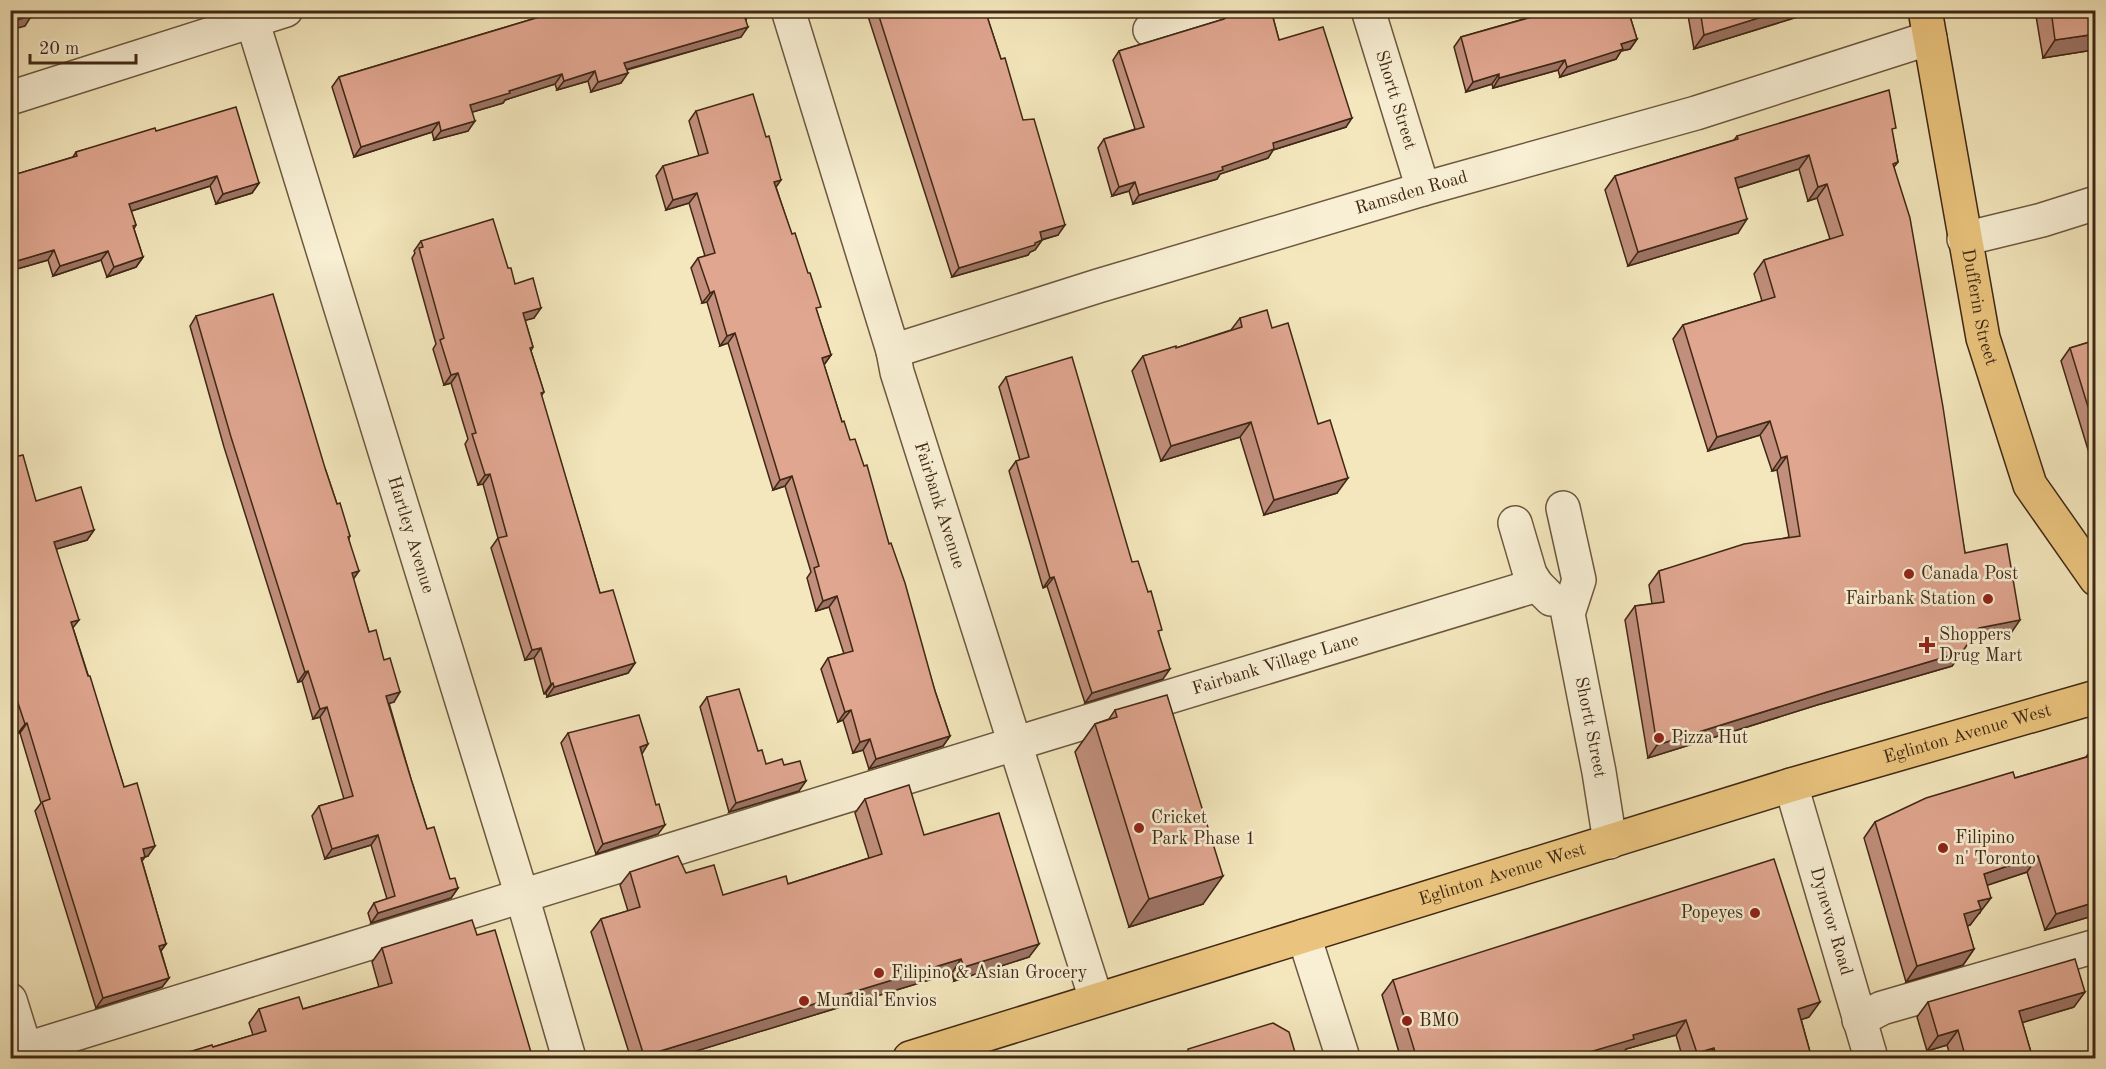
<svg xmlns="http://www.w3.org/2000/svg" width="2106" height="1069" font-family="'Old Standard TT',serif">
  <rect width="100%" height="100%" fill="#f4e7bd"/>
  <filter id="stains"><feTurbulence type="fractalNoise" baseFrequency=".00333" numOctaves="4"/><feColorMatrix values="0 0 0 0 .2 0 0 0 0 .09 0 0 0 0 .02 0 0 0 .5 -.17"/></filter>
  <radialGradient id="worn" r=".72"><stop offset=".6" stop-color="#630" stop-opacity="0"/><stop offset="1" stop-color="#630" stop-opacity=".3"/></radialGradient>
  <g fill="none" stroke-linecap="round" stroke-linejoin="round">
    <defs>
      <g id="minor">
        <path id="s1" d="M249,10l273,886 47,162"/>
        <path id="s2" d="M788,10l105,341 4,21 199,627"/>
        <path id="s3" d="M1368,10l55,179"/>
        <polyline points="1150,30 1212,10"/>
        <polyline points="10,98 286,10"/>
        <polyline points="1964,239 2042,220 2096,203"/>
        <path id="s4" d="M893,351l205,-65 325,-97 273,-76 234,-75"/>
        <path id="s5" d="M1563,508l16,72 -11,34 31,158 11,70"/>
        <polyline points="1515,523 1530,574 1537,585 1551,599"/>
        <path id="s6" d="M1791,785l80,273"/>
        <polyline points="1304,936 1343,1058"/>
        <polyline points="10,1000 28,1058"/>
        <polyline points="1859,1020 1882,1008 2096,946"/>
        <path id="s7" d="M10,1054l1030,-318 497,-151"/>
      </g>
      <g id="major">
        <path id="s8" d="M1925,10l58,328 47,147 66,94"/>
        <path id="s9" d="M910,1058l881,-273 305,-88"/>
      </g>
    </defs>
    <!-- minor casing -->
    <use href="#minor" stroke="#6d583f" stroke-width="36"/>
    <!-- major casing -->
    <use href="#major" stroke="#402815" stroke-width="36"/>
    <!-- minor -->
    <use href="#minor" stroke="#f8efd4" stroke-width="33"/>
    <!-- major -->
    <use href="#major" stroke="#eac47e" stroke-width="33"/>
  </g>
  <!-- wall -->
  <g fill="#c18f7c" stroke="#402815" stroke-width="1.5">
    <polygon points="866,10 985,10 1058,235 1042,240 1035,250 1030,252 1028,255 952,277"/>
    <polygon points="1230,10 1271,10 1279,40 1346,127 1273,150 1268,158 1220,174 1217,179 1133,204 1129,191 1112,196 1098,148 1104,139 1135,129 1113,60 1119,51 1224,19 1230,14"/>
    <polygon points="1535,10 1628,10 1637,39 1630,49 1621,51 1616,59 1560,77 1558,70 1493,88 1492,84 1466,92 1454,47 1461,37 1537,15"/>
    <polygon points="1687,10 1820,10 1694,49"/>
    <polygon points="2035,10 2096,10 2096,60 2093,50 2043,58"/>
    <polygon points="542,12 747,17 741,37 627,70 621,83 591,92 588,81 557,90 555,84 505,100 503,103 472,112 468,131 434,140 432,132 354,157 332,87 339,77 539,17"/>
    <polygon points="696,111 776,187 817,312 831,355 824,365 842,422 850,440 889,544 935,691 950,736 943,746 869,769 863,750 853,753 843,720 838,722 821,669 828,658 844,654 829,607 816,611 807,578 811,572 785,486 773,490 728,343 720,346 707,302 702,303 691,268 698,258 705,256 689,203 666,210 656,176 663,166 699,156 689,121"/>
    <polygon points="156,131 259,183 252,193 216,204 210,186 131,211 136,225 134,229 143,257 136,267 107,277 101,260 53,276 48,260 10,271 10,176 73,157 76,152"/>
    <polygon points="1892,133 1898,162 1894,167 1965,553 2011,633 1969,642 1952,666 1817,705 1648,758 1625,620 1635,606 1652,604 1649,585 1659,571 1789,537 1777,470 1772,471 1760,435 1708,451 1673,339 1683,325 1762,301 1754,274 1764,260 1830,239 1817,198 1808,201 1799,169 1738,188 1738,233 1628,266 1605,190 1615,176 1734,140 1737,136"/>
    <polygon points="421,241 508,268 515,284 534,318 525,320 533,347 531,351 544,392 541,396 600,593 635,663 628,673 547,697 546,693 544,694 534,658 525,660 491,548 498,538 483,484 478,485 465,444 468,439 451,383 444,385 433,349 436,344 412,258 415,253 414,251"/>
    <polygon points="196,316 325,468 337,504 350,536 349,538 353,579 369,632 394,702 389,703 411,779 427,829 450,879 458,888 451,898 371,923 368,913 374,903 387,899 371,845 325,859 312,816 319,806 344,799 320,717 313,719 302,681 298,682 224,447 190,326"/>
    <polygon points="1240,318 1272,328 1337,493 1264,515 1240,437 1161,461 1132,371 1143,356 1176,348 1231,330"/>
    <polygon points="2096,340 2096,476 2061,361 2070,348"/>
    <polygon points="1006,377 1132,562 1159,634 1163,679 1085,703 1047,586 1043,588 1009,471 1016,461 1020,460 999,387"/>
    <polygon points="10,458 36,501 94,530 87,540 56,549 73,628 124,787 148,856 145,857 142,861 166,944 161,951 169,978 162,987 96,1008 35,811 41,803 20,733 18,733 10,710"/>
    <polygon points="707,697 758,751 766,764 784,765 799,791 729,812 700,707"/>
    <polygon points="1115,710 1203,904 1129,927 1075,752 1095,724 1109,719"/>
    <polygon points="568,733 642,754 658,834 596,854 561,743"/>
    <polygon points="2096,748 2096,915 2045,930 2027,872 1987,885 1980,913 1978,914 1970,925 1967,926 1974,949 1963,965 1906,982 1864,838 1875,822 2015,778 2086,757 2092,749"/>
    <polygon points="865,799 924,835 1029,957 954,981 952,973 670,1059 631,1059 591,932 601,919 628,911 620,885 630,872 686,873 723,895 788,884 869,858 855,813"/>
    <polygon points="477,935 533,1059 213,1047 253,1035 249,1023 259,1009 303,1009 379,987 372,962 382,948"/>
    <polygon points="1393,980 1809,1017 1801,1019 1812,1059 1683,1059 1676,1035 1626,1049 1623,1054 1607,1059 1401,1059 1382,995"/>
    <polygon points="1928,1002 2074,1007 2022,1022 2033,1059 1951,1059 1947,1045 1927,1051 1917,1017"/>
  </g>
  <!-- shaded-wall -->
  <g fill="#9d7465" stroke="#402815" stroke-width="1.5">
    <polygon points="29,10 47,10 44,14 30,18 25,26 10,30 10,22"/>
    <polygon points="1784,10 1820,10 1694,49 1704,35"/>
    <polygon points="748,27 741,37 617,72 624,63"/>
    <polygon points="2096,34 2096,46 2093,50 2043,58 2055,40"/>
    <polygon points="1637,39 1630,49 1621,51 1616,59 1560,77 1567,67 1621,44"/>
    <polygon points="1565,60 1558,70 1493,88 1499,78"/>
    <polygon points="595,71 588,81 557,90 564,81"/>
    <polygon points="628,73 621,83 591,92 598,82"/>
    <polygon points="562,74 555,84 505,100 503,103 463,115 470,105 509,91"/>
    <polygon points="1499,74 1492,84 1466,92 1473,82"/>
    <polygon points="1352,118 1346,127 1273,150 1268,158 1220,174 1217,179 1133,204 1139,195 1222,167 1273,143"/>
    <polygon points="475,121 468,131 434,140 441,131"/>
    <polygon points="439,122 432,132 354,157 361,147"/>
    <polygon points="1809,155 1799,169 1725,192 1735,178"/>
    <polygon points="217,176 210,186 122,214 129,204"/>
    <polygon points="781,180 774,190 774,182"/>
    <polygon points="1135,182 1129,191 1112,196 1119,187"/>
    <polygon points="259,183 252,193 216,204 223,194"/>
    <polygon points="1827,184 1817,198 1808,201 1818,187"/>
    <polygon points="697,193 689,203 666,210 673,200"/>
    <polygon points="1747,219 1738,233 1628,266 1638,252"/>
    <polygon points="1065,225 1058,235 1033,242 1040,232"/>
    <polygon points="1042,240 1035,250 1030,252 1028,255 952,277 959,268"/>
    <polygon points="54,250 48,260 10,271 10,263"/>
    <polygon points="108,251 101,260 53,276 60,266"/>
    <polygon points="143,257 136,267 107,277 114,267"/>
    <polygon points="714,291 707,302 702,303 710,293"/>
    <polygon points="541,308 534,318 516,323 523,313"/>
    <polygon points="735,333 728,343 720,346 727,336"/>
    <polygon points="831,355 823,366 822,358"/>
    <polygon points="458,373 451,383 444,385 451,375"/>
    <polygon points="1770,421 1760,435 1708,451 1717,437"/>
    <polygon points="1251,422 1240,437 1161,461 1171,446"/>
    <polygon points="1787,456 1777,470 1772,471 1781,458"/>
    <polygon points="490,474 483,484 478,485 485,475"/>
    <polygon points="792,476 785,486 773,490 780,480"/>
    <polygon points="1348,478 1337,493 1264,515 1274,500"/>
    <polygon points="94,530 87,540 47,552 54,542"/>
    <polygon points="359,571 352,581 352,573"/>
    <polygon points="1054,577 1047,586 1043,588 1050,578"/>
    <polygon points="837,596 829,607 816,611 823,601"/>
    <polygon points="79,620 72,629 71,622"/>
    <polygon points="2020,620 2011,633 1969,642 1979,628"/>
    <polygon points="541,648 534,658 525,660 532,650"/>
    <polygon points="1962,652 1952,666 1817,705 1648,758 1657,745 1827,692"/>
    <polygon points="635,663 628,673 547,697 554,687"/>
    <polygon points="1170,669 1163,679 1085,703 1092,693"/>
    <polygon points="308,671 302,681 298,682 305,672"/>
    <polygon points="553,683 546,693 544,694 551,684"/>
    <polygon points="400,692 394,702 380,706 386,696"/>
    <polygon points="327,707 320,717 313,719 320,709"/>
    <polygon points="851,710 843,720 838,722 845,712"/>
    <polygon points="27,723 20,733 18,733 25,724"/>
    <polygon points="950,736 943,746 869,769 876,759"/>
    <polygon points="870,739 863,750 853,753 860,742"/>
    <polygon points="648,744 642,754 640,747"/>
    <polygon points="806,781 799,791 729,812 736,803"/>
    <polygon points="665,825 658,834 596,854 603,844"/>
    <polygon points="378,835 371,845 325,859 332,849"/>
    <polygon points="155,846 148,856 136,859 143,849"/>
    <polygon points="2038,856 2027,872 1973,890 1984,874"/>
    <polygon points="1223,876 1203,904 1129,927 1149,899"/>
    <polygon points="458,888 451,898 371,923 378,913"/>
    <polygon points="1991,898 1970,925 1953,930 1964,914 1978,901"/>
    <polygon points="2096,902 2096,915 2045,930 2056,914"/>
    <polygon points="166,944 159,953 159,946"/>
    <polygon points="1039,944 1029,957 954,981 964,967"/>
    <polygon points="1974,949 1963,965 1906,982 1917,966"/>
    <polygon points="961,959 952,973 670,1059 642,1059 644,1056"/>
    <polygon points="169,978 162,987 96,1008 103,998"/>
    <polygon points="2085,992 2074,1007 2008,1027 2019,1011"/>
    <polygon points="1820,1002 1809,1017 1788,1024 1798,1009"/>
    <polygon points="1686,1020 1676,1035 1626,1049 1623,1054 1607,1059 1566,1059 1633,1035"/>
    <polygon points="1958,1030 1947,1045 1927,1051 1938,1036"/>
    <polygon points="1714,1048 1707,1059 1693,1059 1697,1053"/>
  </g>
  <!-- building -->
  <g fill="#e0a690" stroke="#402815" stroke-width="1.5">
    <polygon points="10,10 30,10 31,16 10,22"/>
    <polygon points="547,10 745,10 747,17 745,18 748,27 624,63 628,73 598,82 595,71 564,81 562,74 509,91 510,93 470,105 475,121 441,131 439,122 361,147 339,77 543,16 542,12"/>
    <polygon points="877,10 985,10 1001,59 1005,58 1023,120 1034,119 1065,225 1040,232 1042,240 1035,243 1035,245 959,268"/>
    <polygon points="1234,10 1271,10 1279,40 1323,27 1352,118 1273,143 1274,149 1222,167 1223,170 1139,195 1135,182 1119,187 1104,139 1144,127 1119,51 1224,19 1232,14"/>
    <polygon points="1545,10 1628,10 1637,39 1621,44 1623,49 1567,67 1565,60 1499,78 1499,74 1473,82 1461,37 1546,13"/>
    <polygon points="1700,10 1784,10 1704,35"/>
    <polygon points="2051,10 2096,10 2096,34 2055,40"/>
    <polygon points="1889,90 1896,128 1892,129 1898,162 1893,164 1910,218 1943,407 1965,553 2007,544 2020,620 1979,628 1962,652 1827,692 1657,745 1635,606 1664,602 1659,571 1744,544 1800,536 1787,456 1781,458 1770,421 1717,437 1683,325 1775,297 1764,260 1843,235 1827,184 1818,187 1809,155 1735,178 1747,219 1638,252 1615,176 1738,139 1737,136"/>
    <polygon points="753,94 766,137 769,136 781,180 774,182 792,234 795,233 808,273 810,273 821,307 816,308 831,355 822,358 842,422 844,421 850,440 855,439 864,466 867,465 889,544 891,543 905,583 935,691 950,736 876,759 870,739 860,742 851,710 845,712 828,658 853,651 837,596 823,601 814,568 819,566 792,476 780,480 735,333 727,336 714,291 710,293 698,258 715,253 697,193 673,200 663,166 708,153 696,111"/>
    <polygon points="236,107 259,183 223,194 217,176 129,204 136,225 133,226 143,257 114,267 108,251 60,266 54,250 10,263 10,176 77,156 76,152 155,128 156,131"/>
    <polygon points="493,219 508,268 511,268 515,284 533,278 541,308 523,313 533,347 530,348 544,392 541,393 600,593 613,590 635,663 554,687 553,683 551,684 541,648 532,650 498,538 507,536 490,474 485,475 472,434 476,433 458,373 451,375 440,340 444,338 419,248 423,247 421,241"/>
    <polygon points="273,294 325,468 337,504 340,503 350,536 348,537 359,571 352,573 369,632 376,630 384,660 390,658 400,692 386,696 411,779 427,829 434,827 450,879 455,878 458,888 378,913 374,903 395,896 378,835 332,849 319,806 353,796 327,707 320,709 308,671 305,672 231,437 196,316"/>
    <polygon points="1267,310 1272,328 1288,323 1318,424 1330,420 1348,478 1274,500 1251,422 1171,446 1143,356 1176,346 1176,348 1242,327 1240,318"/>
    <polygon points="2096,340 2096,433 2070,348"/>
    <polygon points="1072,357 1132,562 1138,561 1148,592 1151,591 1162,630 1158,631 1170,669 1092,693 1054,577 1050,578 1016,461 1029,457 1006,377"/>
    <polygon points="23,455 36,501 81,487 94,530 54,542 79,620 71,622 88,676 90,676 124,787 137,783 155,846 143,849 145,857 141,858 166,944 159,946 169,978 103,998 42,802 50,799 27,723 25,724 10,679 10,458"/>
    <polygon points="739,689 758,751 762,750 766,764 782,759 784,765 800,761 806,781 736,803 707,697"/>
    <polygon points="1167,695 1223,876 1149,899 1095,724 1117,717 1115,710"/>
    <polygon points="639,715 648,744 640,747 656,805 659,804 665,825 603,844 568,733"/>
    <polygon points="2096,748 2096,902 2056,914 2038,856 1984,874 1991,898 1978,901 1981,909 1964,914 1974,949 1917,966 1875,822 1926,798 2013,772 2015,778 2094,755 2092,749"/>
    <polygon points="909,785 924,835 999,813 1039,944 964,967 961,959 644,1056 601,919 640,907 630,872 678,856 686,873 714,865 723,895 786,876 788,884 882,854 865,799"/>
    <polygon points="1774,859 1820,1002 1798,1009 1812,1059 1717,1059 1714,1048 1697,1053 1686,1020 1633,1035 1634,1039 1566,1059 1417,1059 1393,980"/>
    <polygon points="472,920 477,935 495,930 533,1059 166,1059 212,1045 213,1047 266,1031 259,1009 299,997 303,1009 392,983 382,948"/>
    <polygon points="2075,959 2085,992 2019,1011 2033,1059 1966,1059 1958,1030 1938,1036 1928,1002"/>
    <polygon points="1273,1023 1289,1032 1297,1059 1164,1059 1188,1051 1188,1049"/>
  </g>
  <!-- markers -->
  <g fill="#8f2418" stroke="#f8efd4" stroke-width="2">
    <circle cx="1909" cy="574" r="6"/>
    <circle cx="1988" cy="599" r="6"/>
    <path d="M1924 636h6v6h6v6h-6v6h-6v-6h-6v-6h6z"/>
    <circle cx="1659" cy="738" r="6"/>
    <circle cx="1139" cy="828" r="6"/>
    <circle cx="1943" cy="848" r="6"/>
    <circle cx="1755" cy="913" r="6"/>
    <circle cx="879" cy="973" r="6"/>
    <circle cx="804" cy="1001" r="6"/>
    <circle cx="1407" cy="1021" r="6"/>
  </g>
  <g text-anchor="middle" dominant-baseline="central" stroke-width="5" stroke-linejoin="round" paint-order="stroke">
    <!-- street labels -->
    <g font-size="18" fill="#402815" stroke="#f8efd4">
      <text stroke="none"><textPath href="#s3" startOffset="94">Shortt Street</textPath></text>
      <text stroke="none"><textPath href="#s4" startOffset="542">Ramsden Road</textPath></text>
      <text stroke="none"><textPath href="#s8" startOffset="302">Dufferin Street</textPath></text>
      <text stroke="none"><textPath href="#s2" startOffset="518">Fairbank Avenue</textPath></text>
      <text stroke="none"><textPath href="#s1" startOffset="549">Hartley Avenue</textPath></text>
      <text stroke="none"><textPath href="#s7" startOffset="1324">Fairbank Village Lane</textPath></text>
      <text stroke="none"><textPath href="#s5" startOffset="225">Shortt Street</textPath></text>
      <text stroke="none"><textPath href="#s9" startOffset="1106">Eglinton Avenue West</textPath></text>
      <text stroke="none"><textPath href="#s9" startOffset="620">Eglinton Avenue West</textPath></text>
      <text stroke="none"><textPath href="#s6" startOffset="142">Dynevor Road</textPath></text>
    </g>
    <!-- poi labels -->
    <g font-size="18" fill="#402815" stroke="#f8efd4" text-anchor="start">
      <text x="1921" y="574">Canada Post</text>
      <text x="1976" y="599" text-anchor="end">Fairbank Station</text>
      <text x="1939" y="635">Shoppers<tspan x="1939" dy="21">Drug Mart</tspan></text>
      <text x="1671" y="738">Pizza Hut</text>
      <text x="1151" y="818">Cricket<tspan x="1151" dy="21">Park Phase 1</tspan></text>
      <text x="1955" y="838">Filipino<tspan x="1955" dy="21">n' Toronto</tspan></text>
      <text x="1743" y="913" text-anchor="end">Popeyes</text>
      <text x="891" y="973">Filipino &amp; Asian Grocery</text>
      <text x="816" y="1001">Mundial Envios</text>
      <text x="1419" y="1021">BMO</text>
    </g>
  </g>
  <!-- margin -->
  <rect width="2106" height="1069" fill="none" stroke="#f4e7bd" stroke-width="36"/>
  <rect x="12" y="12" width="2082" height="1045" fill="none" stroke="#402815" stroke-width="3"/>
  <rect x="18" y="18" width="2070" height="1033" fill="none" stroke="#402815" stroke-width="1.5"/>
  <!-- scale -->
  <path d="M30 54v9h106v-9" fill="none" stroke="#402815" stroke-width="3"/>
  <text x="39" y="54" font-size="18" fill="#402815" stroke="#f8efd4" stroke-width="4.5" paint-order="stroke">20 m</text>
  <rect width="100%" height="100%" filter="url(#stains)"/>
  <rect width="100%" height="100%" fill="url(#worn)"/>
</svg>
